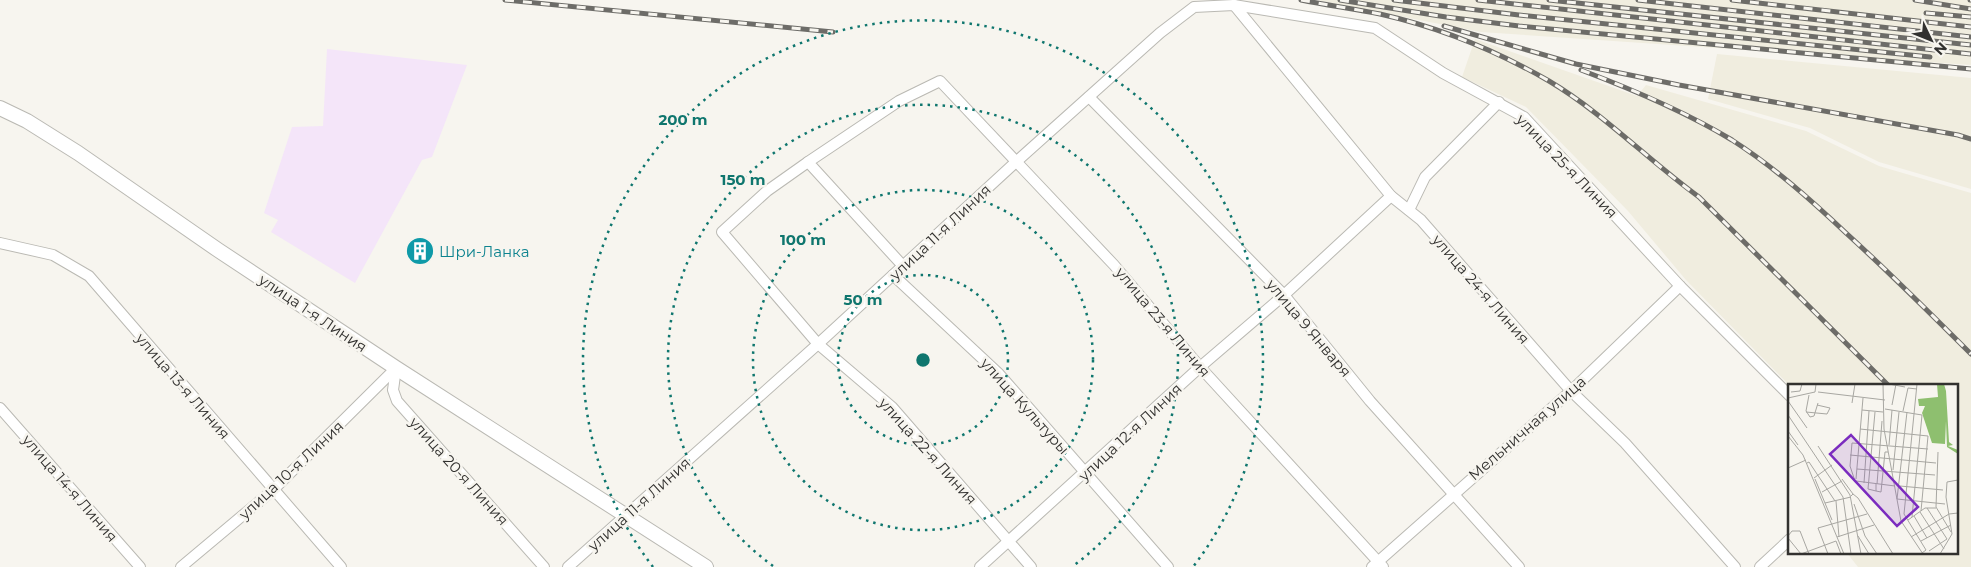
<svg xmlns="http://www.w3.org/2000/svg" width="1971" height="567" font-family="Montserrat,sans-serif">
  <rect width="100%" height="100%" fill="#f7f5ef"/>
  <!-- built -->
  <g fill="#f0eddf">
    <polygon points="1316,0 1971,0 1971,65 1481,32"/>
    <polygon points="1475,39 1637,96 1646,85 1806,131 1879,166 1971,193 1971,567 1858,567 1847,553 1957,553 1957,386 1790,386 1686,280 1628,211 1526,107 1462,77"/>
    <polygon points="1717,54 1971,78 1971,189 1879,162 1810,128 1708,99"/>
  </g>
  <!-- education -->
  <polygon fill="#f4e5f9" points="327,49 467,65 432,157 422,160 355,283 271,232 278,220 264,213 292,127 323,126"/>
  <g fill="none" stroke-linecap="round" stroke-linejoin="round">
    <defs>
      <g id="minor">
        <polyline points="1234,5 1391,196 1421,220 1571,391 1625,443 1735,567"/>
        <polyline points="1089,97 1284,295 1370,401 1519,567"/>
        <polyline points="808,162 767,191 722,232 818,344 892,407 1031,567"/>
        <polyline points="1409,210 1425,177 1499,102"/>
        <polyline points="0,243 53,255 89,276 341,567"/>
        <polyline points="903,266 808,162 899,101 940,81 1114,265 1200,367 1383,567"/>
        <polyline points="893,275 999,374 1168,567"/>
        <polyline points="396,368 393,390 397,401 544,567"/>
        <polyline points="0,408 140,567"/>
        <polyline points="181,567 273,490 396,368"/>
        <polyline points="568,567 818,344 1017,161 1160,33 1194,7 1234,5 1375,28 1443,73 1524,117 1680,286 1790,396"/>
        <polyline points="980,567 1200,367 1284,295 1391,196"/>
        <polyline points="1372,567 1571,391 1680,286"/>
        <polyline points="1760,567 1790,539"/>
      </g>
      <polyline id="secondary" points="0,108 27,121 78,153 218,250 396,368 706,567"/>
    </defs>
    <!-- minor casing -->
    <use href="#minor" stroke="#bab9b3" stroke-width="12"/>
    <!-- secondary casing -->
    <use href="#secondary" stroke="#bab9b3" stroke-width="16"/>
    <!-- minor -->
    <use href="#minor" stroke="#fff" stroke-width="10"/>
    <!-- secondary -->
    <use href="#secondary" stroke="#fff" stroke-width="14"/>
    <defs>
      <g id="rail">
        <polyline points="505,0 833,32"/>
        <path d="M1301,0c26,5 53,9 79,14 58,13 117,37 169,67 54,32 99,79 150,116l190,189"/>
        <polyline points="1340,0 1446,17 1519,26 1971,69"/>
        <polyline points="1394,0 1519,15 1930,57"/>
        <polyline points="1478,0 1971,54"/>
        <polyline points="1549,0 1971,45"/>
        <polyline points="1638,0 1971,37"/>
        <polyline points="1732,0 1971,27"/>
        <polyline points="1915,0 1971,9"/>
        <polyline points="1970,0 1971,0"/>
        <polyline points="1926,13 1971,17"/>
        <polyline points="1444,26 1576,64 1679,85 1958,135 1971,139"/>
        <path d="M1581,70c53,20 103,41 151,70 42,27 78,59 114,93 43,39 84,80 125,121"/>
      </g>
    </defs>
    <!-- rail casing -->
    <use href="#rail" stroke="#6d6c68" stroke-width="5"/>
    <!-- rail -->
    <use href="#rail" stroke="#f7f5ef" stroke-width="3" stroke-dasharray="9" stroke-linecap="butt"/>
  </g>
  <!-- distance rings -->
  <g fill="none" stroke="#0f766e" stroke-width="2.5" stroke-dasharray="2.5 5">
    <circle cx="923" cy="360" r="85"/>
    <circle cx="923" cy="360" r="170"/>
    <path d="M773 566A255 255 0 1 1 1073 566"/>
    <path d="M653 567A340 340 0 1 1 1193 567"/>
  </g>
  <!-- icons -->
  <defs>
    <symbol id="building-disc" viewBox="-11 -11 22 22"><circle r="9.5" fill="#0f9aa8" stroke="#f7f5ef"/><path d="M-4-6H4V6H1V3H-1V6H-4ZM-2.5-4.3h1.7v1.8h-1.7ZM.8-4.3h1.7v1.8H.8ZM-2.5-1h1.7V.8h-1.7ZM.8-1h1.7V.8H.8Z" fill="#fff"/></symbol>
  </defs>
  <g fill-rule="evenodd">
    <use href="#building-disc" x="404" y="235" width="32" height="32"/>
  </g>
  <g text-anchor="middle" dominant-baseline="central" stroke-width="5" stroke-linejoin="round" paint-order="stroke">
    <!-- street labels -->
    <g font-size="15" fill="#32312f" stroke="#f7f5ef">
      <text transform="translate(1567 166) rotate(46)">улица 25-я Линия</text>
      <text transform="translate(940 232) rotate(-43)">улица 11-я Линия</text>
      <text transform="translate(1481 289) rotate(49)">улица 24-я Линия</text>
      <text transform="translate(313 313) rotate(34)">улица 1-я Линия</text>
      <text transform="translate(1163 322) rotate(50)">улица 23-я Линия</text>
      <text transform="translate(1309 328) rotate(50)">улица 9 Января</text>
      <text transform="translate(183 386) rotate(49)">улица 13-я Линия</text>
      <text transform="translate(1025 406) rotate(48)">улица Культуры</text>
      <text transform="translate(1527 428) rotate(-41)">Мельничная улица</text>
      <text transform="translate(1130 432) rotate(-43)">улица 12-я Линия</text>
      <text transform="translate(928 451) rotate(48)">улица 22-я Линия</text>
      <text transform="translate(291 470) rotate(-43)">улица 10-я Линия</text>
      <text transform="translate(459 471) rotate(48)">улица 20-я Линия</text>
      <text transform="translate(70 488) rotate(49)">улица 14-я Линия</text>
      <text transform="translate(639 504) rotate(-42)">улица 11-я Линия</text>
    </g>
    <!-- culture labels -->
    <g font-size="15" fill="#0d838f" stroke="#f7f5ef" text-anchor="start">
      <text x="439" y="251">Шри-Ланка</text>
    </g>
  </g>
  <!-- overview -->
  <g transform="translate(1788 384)">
    <rect width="170" height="170" fill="#f7f5ef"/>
    <path d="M149,0h7l2,7 3,51 4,3 -5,1 10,4v4l-11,-7 -1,-26 -1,23 -13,-1 -10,-30 3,-7h-6l-1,-7 20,-2z" fill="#8ebf6f"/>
    <path fill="none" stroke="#a8a7a2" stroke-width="1" d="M95,0l1,45 17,92 22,33M101,0l16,3M129,0l-13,130 22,36 -4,3M3,8l9,-1 2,-7M30,8l67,8M21,11l-3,16 4,6 4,-1 4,-13M0,14l27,-6 1,-8M0,17l19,27M64,19l3,-19M104,21l4,-21M97,25l37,6 -10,102M74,26l21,2M115,27l5,-23 9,1M18,28l21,2 3,-6 -13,-3M87,28l-7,77 8,2v-7M119,28l-10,87 48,5M0,31l55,82 8,57M72,45l68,7 -7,75M0,47l10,14M0,52l15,19 41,99M101,61l3,-35M30,62l32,49 11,59M150,68l-2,55 15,25M62,71l86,8M19,79l2,-1 26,39M0,84l18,-8M69,85l78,6M105,86l6,-58M26,94l18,-13M27,95l17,41M54,95l11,15M68,95l7,-81M67,97l-5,-15 2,-23 76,6M68,97l39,5M76,99l5,-72M89,100l5,-63M112,102l43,4M88,107l5,1 4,-40h3M34,108l20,-11M63,112l2,-2 5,4 35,56M48,117l3,36M37,119l26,-6M66,120l11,32 12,18M139,124l20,31 -18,12M132,128l24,37M126,132l13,22M120,136l17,-12h11M0,152l4,-5h8l9,23M70,152l11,18M49,153l37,-12M123,153l38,-23 9,-1M0,154l13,16 35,-13 5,13M133,157l30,-16M40,170l-10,-26 49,-14M152,170l12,-20 -6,-37 1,-15 11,-2"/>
    <path fill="#7b2cbf" fill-opacity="0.15" stroke="#7b2cbf" stroke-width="2.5" d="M63,51l67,72 -21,19 -67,-72z"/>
    <rect width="170" height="170" fill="none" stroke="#32312f" stroke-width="2.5"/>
  </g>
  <circle cx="923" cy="360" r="8" fill="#0f766e" stroke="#f7f5ef" stroke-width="2.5"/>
  <g font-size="15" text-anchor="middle" font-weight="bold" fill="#0f766e" stroke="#f7f5ef" stroke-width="5" stroke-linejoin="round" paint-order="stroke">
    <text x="683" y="125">200 m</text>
    <text x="743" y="185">150 m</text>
    <text x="803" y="245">100 m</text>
    <text x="863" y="305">50 m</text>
  </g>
  <!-- north arrow -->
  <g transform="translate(1931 40) rotate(133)" stroke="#f7f5ef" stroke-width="4" paint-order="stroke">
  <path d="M0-4L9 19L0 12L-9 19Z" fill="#32312f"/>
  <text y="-8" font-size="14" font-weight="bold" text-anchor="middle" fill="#32312f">N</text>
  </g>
</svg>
